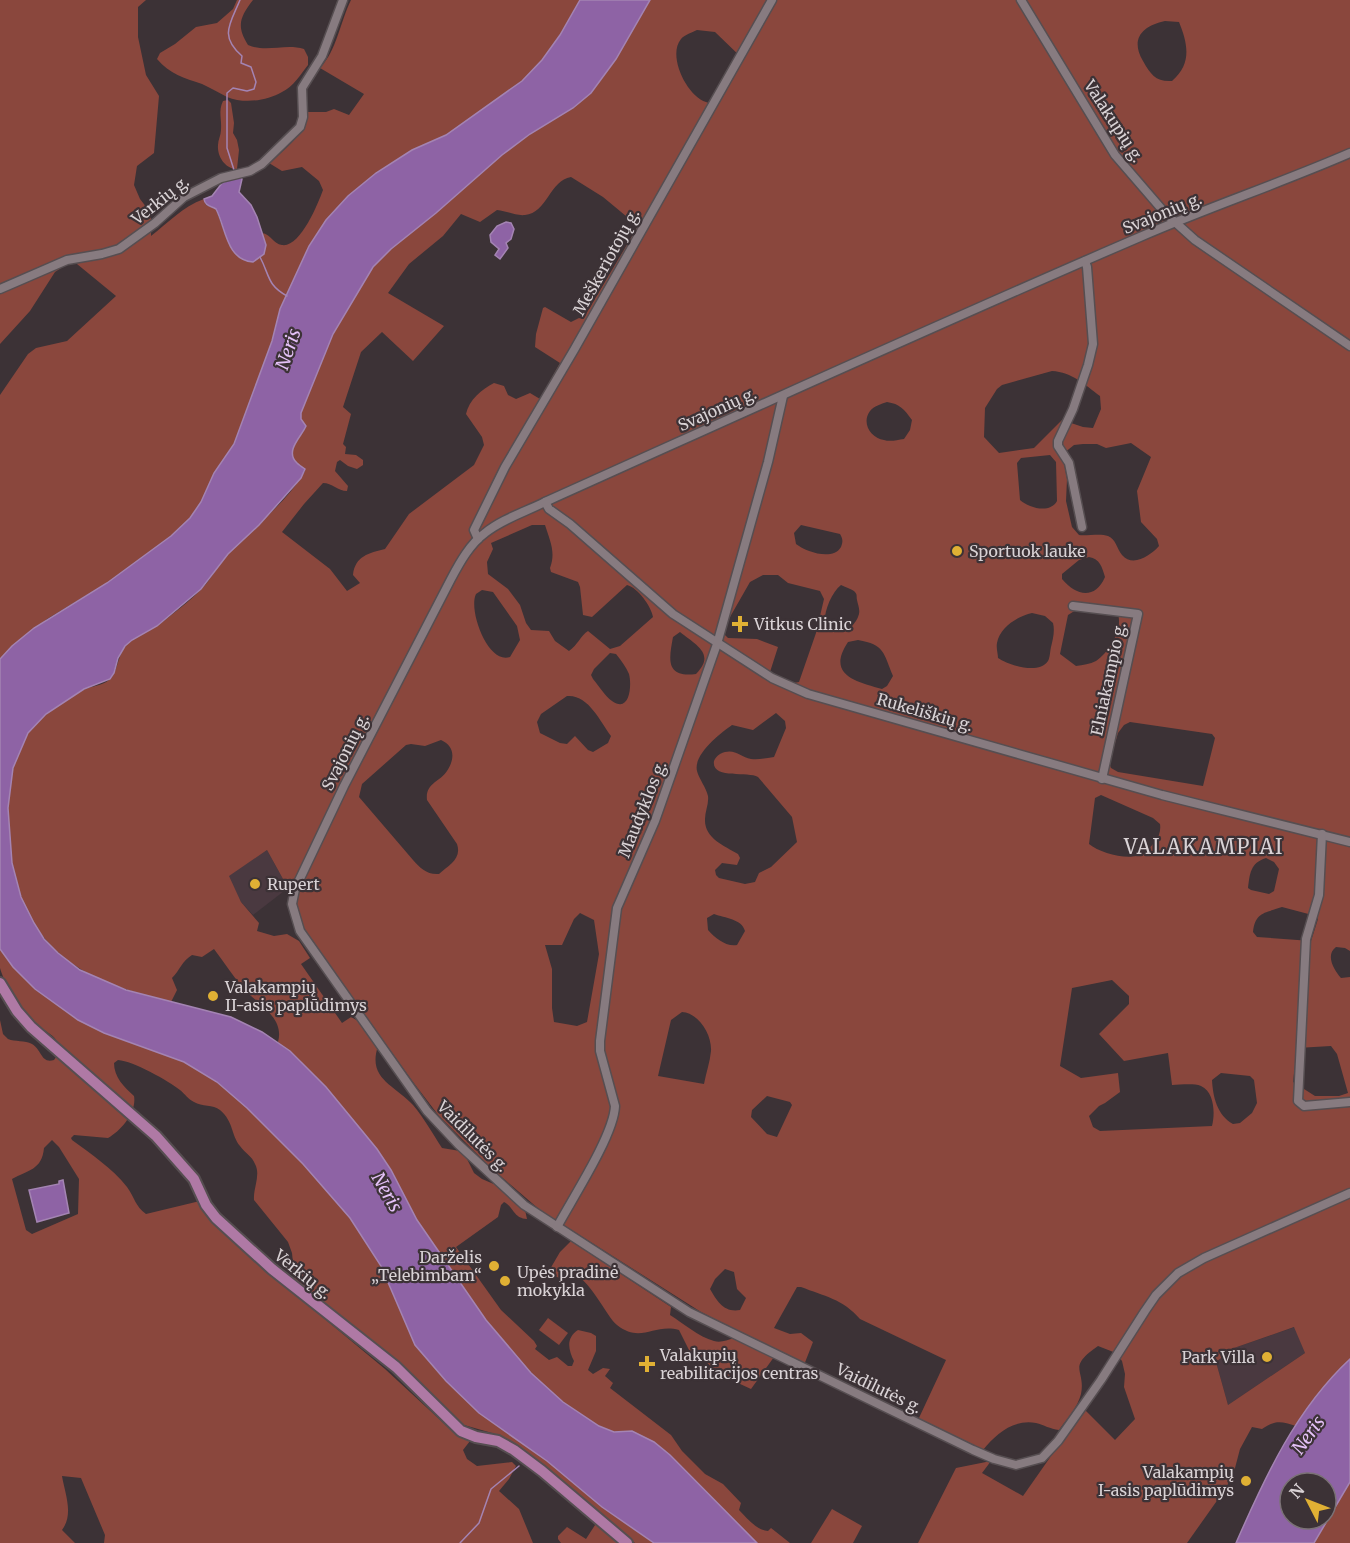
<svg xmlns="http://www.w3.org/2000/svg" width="1350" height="1543" font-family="Merriweather,serif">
  <rect width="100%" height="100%" fill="#3c3236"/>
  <!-- built -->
  <g fill="#4a3940">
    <polygon points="267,850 288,888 253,915 241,902 228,876"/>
    <polygon points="1295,1327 1305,1353 1228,1405 1216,1362 1234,1348"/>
  </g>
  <!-- green -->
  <g fill="#8a473d" fill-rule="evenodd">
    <path d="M0,0h146l-8,7v30l8,38 13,21 -5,57 -17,13 -3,19 6,14 10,13 1,8v16c17,-13 31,-29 53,-37l2,6 10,4 10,28 40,8 -4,-12c9,1 11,11 20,12 18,3 36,-41 41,-55l-4,-9 -17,-14 -20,4 -13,-8c18,-15 34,-27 38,-51h19l8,-3 15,6 15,-21 -44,-26c17,-18 20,-46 31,-68h229l-20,35 -18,25 -20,21 -75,54 -35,15 -36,23 -28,23 -22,24 -17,26 -29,63 -8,32 -38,103 -20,29 -13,29 -11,16 -19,18 -64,47 -60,36 -47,40v-264l28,-41 8,-6 31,-7 49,-45 -39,-32 -7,-2 -15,10 -25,39 -30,33z"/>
    <path d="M237,0h16c-13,17 -17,26 -5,45 19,8 37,-2 56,4l4,8v8c-7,9 -15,22 -26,27 -16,9 -38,12 -55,5 -8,-4 -16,-9 -25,-13 -18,-6 -32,-10 -45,-25l3,-6 15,-9 21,-17 21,-4 16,-14z"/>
    <path d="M650,0h700v951l-5,-3 -9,-1c-11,8 -2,23 5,31l9,-1v382l-15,16 -39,51c-15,-5 -21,-6 -34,3l-10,-2 -12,22 -5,19 -9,20 -39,55h-269l38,-75 35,-7 -9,12 41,23 61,-87 31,31 20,-21 -11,-32 1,-13 -3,-13 -6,-8 -18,-7c-32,22 -12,23 -17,48 -3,13 -15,26 -22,36 -9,-1 -15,-5 -23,-7 -23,-4 -40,11 -53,27l-65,-30 28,-60 -86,-41c-17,-20 -36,-23 -59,-32h-4l-23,41 16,6 11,-1 12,9 -9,23 -103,-53 -161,-102 -50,-43 -51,-51 -26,-34 -107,-149 -18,-45 -21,-38 -38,26 12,26 18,21 -2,8 17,5 13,-2 12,7 11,17 -9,6 41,59 9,-6 9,5 18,24c-11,33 17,39 35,59 11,13 20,29 29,43l18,3 6,6 8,16 8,6 14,6 29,25 2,9c-14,-1 -13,-12 -23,-17l-3,3 -3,12 -42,30 45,63 33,31 3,5 -2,3 14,11 8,-3 11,9h4l2,-5c-6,-12 -8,-23 4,-31l13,3 5,3v15l-8,19 5,4 10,-6 7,1 -5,7 8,7 -3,5 61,47 11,16 23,23 18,10 18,19 -2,7c8,8 17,20 29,21l3,-3 19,15h-33l-87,-88 -16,-13 -22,-11 -18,1 -15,-6 -36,-24 -32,-29 -45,-53 -69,-100 -26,-50 -14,-21 -61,-72 -38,-35c7,-25 -21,-38 -35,-54 -10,-12 -19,-26 -29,-39l-12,8 -10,-2c-10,6 -12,15 -20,23l5,12 -6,12c-72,-18 -130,-39 -154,-117 -14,-47 -17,-133 25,-167 12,-11 27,-20 41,-28 8,-4 19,-4 26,-10 9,-7 8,-25 18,-36 10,-11 26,-15 38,-24 14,-11 30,-23 41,-36 8,-10 13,-21 22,-30 25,-27 58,-50 77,-83 -4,-4 -8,-7 -11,-11 -6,-13 7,-23 12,-33l-5,-8v-6l31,-79 41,-67 18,-18 45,-36 66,-58 28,-21 43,-26 18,-15 25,-34zM1165,21l14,1c9,22 13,42 -7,59 -16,1 -21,-6 -29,-20 -13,-22 -1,-35 22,-40zM697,30l18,2 28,27 -23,43c-5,0 -10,2 -14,0 -19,-6 -39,-46 -25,-63 3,-4 12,-7 16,-9zM571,177l32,20 35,29 -55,93 -4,-1 -8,4 -26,-15 -2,1 -7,26 -1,13 25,16 -20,36 -10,-6 -14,6 -8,-4 -4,-9 -10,-3c-12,6 -25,17 -28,31l16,23 2,8 -10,20 -65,49 -24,35c-16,4 -30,7 -32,26l7,8 -13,8 -17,-22 -48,-37 22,-28 19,-21c9,0 15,8 24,8l1,-5 -13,-15 2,-9 3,-2 8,6 9,3 6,-4v-5l-7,-5 -11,-1 1,-7 -3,-3 8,-30 -8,-7 18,-55 21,-20 31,29 31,-35 -56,-33 21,-29 34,-28 18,-22 19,8 17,-12c10,1 19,6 28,5 22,-2 25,-35 46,-38zM1052,371c20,1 33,14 48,25l1,13 -8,19 -10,-1 -21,-7 -28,28 -35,5 -15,-16 1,-29 12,-19 5,-4zM887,402c13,2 17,7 25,18l-2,10 -6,9c-7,1 -14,3 -20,1 -13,-2 -23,-17 -14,-29 4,-5 11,-7 17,-9zM1131,443l20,14 -14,34 4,31 16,17 2,7c-8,9 -26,22 -37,9 -5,-6 -6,-16 -14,-19 -7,-3 -21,0 -29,-1l-7,-8 -6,-26 1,-22 -4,-21 1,-5 10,-8 9,-1h14l9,4zM1050,455l6,7 1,39c-7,13 -28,7 -37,-1l-3,-37 4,-5zM532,525h13c5,16 11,27 5,43l1,4 27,10 2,5 3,28 9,2 35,-32c11,3 24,21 26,32l-33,29 -10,3 -22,-18c-8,5 -10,14 -19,20l-14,-10 -6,-10 -18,-1 -5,-7 -6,-18 -12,-16 -20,-15 -1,-12 6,-13 -2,-6zM801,525l39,9c3,5 3,8 1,13 -8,14 -35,5 -45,-3l-2,-11zM1089,557c11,2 13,10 16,20 -10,23 -29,19 -43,2v-5l17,-14zM763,575h15l10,8 32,8 4,8 -8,34 -17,49 -10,2 -19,-12 8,-25 -21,-8 -29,-1 -4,-4 2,-10 24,-42zM841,585c4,2 10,4 13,6 4,4 2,5 3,9 1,5 3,9 2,14 -4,16 -22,21 -34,12 -2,-13 6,-33 16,-41zM482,590l11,2 24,34 3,14 -10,17c-22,8 -42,-47 -34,-63zM1076,610l42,4c5,16 -9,38 -22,47 -6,3 -13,4 -20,5l-16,-12 8,-39zM1032,613l13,3 8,7c2,8 0,16 -2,24 -1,4 -1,11 -3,14 -9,14 -40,4 -50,-3 0,-4 -2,-10 -1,-15 3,-16 21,-27 35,-30zM680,632c16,13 36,22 16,42 -31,4 -27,-15 -23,-37zM858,640c27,5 25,12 35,36l-6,10 -5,3c-26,-7 -56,-14 -34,-47zM610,653l6,1c5,6 10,13 13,20 3,11 1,40 -17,27 -7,-5 -13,-15 -19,-22l-2,-4 3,-6zM567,696c21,-2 33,25 44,40l-3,7 -15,9 -5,-2 -13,-14 -8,8 -7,-1 -20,-10 -3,-11 4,-8zM776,713l9,8 1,7 -12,29c-8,1 -15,3 -23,2 -11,-2 -17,-12 -31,-5 -3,2 -5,4 -6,7 -3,19 34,10 44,16l34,40 5,25 -26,25 -12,6 -4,9 -10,2 -26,-6 -3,-3 -1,-5 7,-7 15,2 3,-7 -2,-4c-14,-8 -34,-16 -33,-35 0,-8 4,-15 3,-23 -2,-9 -9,-17 -11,-25 -4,-17 24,-38 35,-46l21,5zM1130,722l82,12 3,4 -12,48 -85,-14 -7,-4 -2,-5 9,-30 6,-8zM441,740c14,6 14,19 6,31 -7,11 -22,12 -20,29l30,44c5,15 -8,21 -18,30 -12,1 -19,-6 -26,-14l-54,-63 3,-13 44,-39 5,-1 14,2zM1101,795l52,23 7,6c1,7 -1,12 -5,18 -5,5 -8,10 -15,13 -14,5 -40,-2 -51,-11l6,-46zM1266,858l8,4 5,7 -5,22 -5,3 -18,-4 -3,-2c2,-14 2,-25 18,-30zM1282,907l34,9 2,3 -7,22 -54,-4 -4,-5c2,-20 12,-19 29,-25zM580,913l14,7 5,34 -12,68 -10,4 -23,-4 -2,-14v-39l-7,-24h17l12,-26zM714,914c11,4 28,5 31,17l-8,14c-11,2 -22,-7 -29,-15l-1,-12zM1112,980l17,16v8l-30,30 25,27 44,-8 4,32c8,0 21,-2 29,1 14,6 14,29 11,40l-112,5 -7,-4 -4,-11 10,-10 6,-3 15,-11 -2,-19 -37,5 -21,-12 12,-78zM682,1012c17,1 30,23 29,39 -1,11 -5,22 -7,33l-46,-8 13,-56zM1331,1046l6,8 11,39 -9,3h-24l-22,-14 4,-34zM1221,1073l29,3 4,4 3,23 -5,10 -12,10 -7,1c-16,-9 -20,-27 -21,-44zM767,1096l23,6 2,3 -15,32 -10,-3 -16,-17 1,-7zM725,1269l9,3 3,17 9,9 -6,12c-16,3 -23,-9 -30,-21l5,-10zM1294,1327l11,26 -77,52 -12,-43 18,-14z"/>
    <path d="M228,100l3,3 3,20 -1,10 4,7 2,10 -2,19c-12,0 -20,-13 -19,-24 0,-5 3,-10 3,-15 1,-11 -3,-19 2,-29z"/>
    <path d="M0,949l13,18 22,22 43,31 26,13 80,29 33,20 30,26 56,56 47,54 31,48 34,79 31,36 33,32 68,48 55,46 52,36h-19l-126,-102 -17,-8 -28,-8 -8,-5 -161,-137 -3,-30 -4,-11 -34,-42c-1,-12 7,-25 1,-36 -3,-8 -10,-11 -15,-18 -9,-11 -6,-24 -20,-36 -7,-6 -18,-3 -26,-8 -6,-3 -9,-8 -14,-12 -11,-9 -47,-29 -62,-30l-4,3c0,14 10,24 20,33 3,16 -13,35 -26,42l-34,-3 -3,3 1,2c19,14 40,28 55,47 8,11 8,19 19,27l54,-13 14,19 41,41 130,108 66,61 19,11 -7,9 4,9 10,7 35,-4 4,4 -7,13 -10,12 20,18 14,34h-429l1,-8 -24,-57 -19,-2c3,18 12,38 0,54l13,13h-75v-523l3,14 5,5c7,3 17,1 24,5 10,6 9,20 22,16l7,-10c-4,-15 -14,-17 -26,-26 -12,-9 -31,-41 -35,-56 0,-5 0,-13 0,-19zM52,1140l7,7 20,32 -1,35 -46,20 -6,-4 -14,-51c16,-9 30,-9 32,-31z"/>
    <path d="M571,1241l100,66 -1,8c13,8 29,22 44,26 7,2 13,-1 20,-3l40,19 -23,32 -37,-17c-4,-10 -11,-12 -21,-14l-14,-28c-25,-7 -38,14 -62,-5 -11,-9 -30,-52 -46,-50 -3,1 -6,3 -9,4l-5,-2 -11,-1 14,-24z"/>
    <polygon points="548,1318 568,1333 559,1345 539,1330"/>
    <polygon points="1350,1482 1350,1543 1314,1543"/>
    <polygon points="832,1509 862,1526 853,1543 811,1543"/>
    <polygon points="597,1522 623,1543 561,1543 558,1539 558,1536 567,1527 586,1539"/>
  </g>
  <!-- water -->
  <g fill="#8e63a5" stroke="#a484b3" stroke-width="1.5" fill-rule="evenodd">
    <path d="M580,0h70l-34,59 -25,34 -18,15 -43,26 -28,21 -66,58 -45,36 -18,18 -40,67 -32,79v6l5,7c-4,10 -22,25 -9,37 2,2 5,4 8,6l-4,9 -42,47 -31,29 -27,35 -44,37 -25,14 -7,6 -7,12 -4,15 -4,6 -26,10 -38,25 -18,19 -15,35 -5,40 4,55 9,34 13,26 10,16 14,14 22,17 46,20 105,27 31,15 28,19 36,36 51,62 14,21 26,50 69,100 45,53 32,29 36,24 15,6 18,-1 22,11 16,13 87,88h-103l-52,-36 -55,-46 -68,-48 -33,-32 -31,-36 -34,-79 -31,-48 -47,-54 -56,-56 -30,-26 -33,-20 -80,-29 -26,-13 -43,-31 -22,-22 -13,-18v-290l12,-13 22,-18 73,-45 64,-47 19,-18 11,-16 13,-29 20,-29 38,-103 8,-32 29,-63 17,-26 22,-24 28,-23 36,-23 34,-15 76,-54 20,-21 18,-25z"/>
    <path d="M234,177h6l2,2 -3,13 12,13 6,12 9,28 -2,9 -11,8c-27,-2 -27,-34 -37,-53 -5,-3 -11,-3 -12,-10l8,-3 10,-13z"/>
    <polygon points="506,222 511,223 514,229 511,239 506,243 508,248 500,259 495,255 499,249 491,242 490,235 497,226"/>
    <polygon points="63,1180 69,1213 37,1222 29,1190 59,1184 59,1181"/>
    <path d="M1350,1359v123l-36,61h-78c29,-66 60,-134 114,-184zM1290,1483h36v36h-36z"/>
  </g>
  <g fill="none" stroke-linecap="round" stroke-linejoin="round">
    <!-- stream -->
    <g stroke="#a484b3" stroke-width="1.5">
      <path d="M234,170l-7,-22v-55l6,-5 14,3 7,-2 2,-7 -5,-15 -10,-4 1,-7c-23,-20 -12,-32 -2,-56"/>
      <path d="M260,257c10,19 7,28 27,39"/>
      <polyline points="460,1543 479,1523 491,1489 519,1466"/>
    </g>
    <defs>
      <g id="minor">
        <polyline points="1021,0 1115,155 1165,213 1195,240 1350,346"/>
        <path d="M1350,153c-69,30 -141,54 -210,84 -200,86 -397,176 -595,265 -20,10 -43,17 -60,31 -15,11 -25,29 -34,46l-107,207 -49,103 -3,15 8,27 127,180 31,33 66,61 165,107 284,138 21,9 22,6 26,-7 16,-17 43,-61 44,-69 11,-16 22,-22 26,-15 146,-65"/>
        <polyline points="0,289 67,260 102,254 119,249 155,223 184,197 221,178 250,171 262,164 300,127 303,117 302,88 322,56 343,0"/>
        <polyline points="545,502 549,509 570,524 673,614 772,678 808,694 1162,795 1350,842"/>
        <polyline points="1082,527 1069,463 1058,446 1058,441 1073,409 1088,365 1093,344 1087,267 1085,261"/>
        <polyline points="478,539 474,530 505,467 574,350 772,0"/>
        <polyline points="1073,606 1138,614 1102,779"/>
        <polyline points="1322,834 1319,895 1306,939 1298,1101 1304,1106 1350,1102"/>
        <path d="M557,1227c15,-28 57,-92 58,-121l-15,-55v-10l17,-133 38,-87 62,-177 51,-182 15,-66"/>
      </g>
      <polyline id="major" points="0,983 17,1011 31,1027 156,1136 194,1179 206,1205 216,1218 272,1269 396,1367 461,1431 476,1437 498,1441 514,1450 542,1471 627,1543"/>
    </defs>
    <!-- minor casing -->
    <use href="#minor" stroke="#564e51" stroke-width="11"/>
    <!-- major casing -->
    <use href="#major" stroke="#564e51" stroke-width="14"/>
    <!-- minor -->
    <use href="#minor" stroke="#877b80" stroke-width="8"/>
    <!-- major -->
    <use href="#major" stroke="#af79a5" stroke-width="10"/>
  </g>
  <!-- markers -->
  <g fill="#e0b034" stroke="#3c3236" stroke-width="2">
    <circle cx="957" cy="551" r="6"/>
    <path d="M737 615h6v6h6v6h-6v6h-6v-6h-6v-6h6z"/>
    <circle cx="255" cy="884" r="6"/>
    <circle cx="213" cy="996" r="6"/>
    <circle cx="494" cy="1266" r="6"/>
    <circle cx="505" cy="1281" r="6"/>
    <circle cx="1267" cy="1357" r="6"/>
    <path d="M644 1355h6v6h6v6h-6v6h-6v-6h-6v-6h6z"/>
    <circle cx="1246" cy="1481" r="6"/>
  </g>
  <g text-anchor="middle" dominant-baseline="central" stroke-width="4.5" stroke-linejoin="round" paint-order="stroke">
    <!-- street labels -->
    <g font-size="16" fill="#d9d2d5" stroke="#3c3236">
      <text transform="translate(1114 121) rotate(57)">Valakupių g.</text>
      <text transform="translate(160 200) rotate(-38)">Verkių g.</text>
      <text transform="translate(1162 213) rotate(-22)">Svajonių g.</text>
      <text transform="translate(606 262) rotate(-61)">Meškeriotojų g.</text>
      <text transform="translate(717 409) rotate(-24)">Svajonių g.</text>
      <text transform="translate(1108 679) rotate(-78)">Elniakampio g.</text>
      <text transform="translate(925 712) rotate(16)">Rukeliškių g.</text>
      <text transform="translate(345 752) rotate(-63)">Svajonių g.</text>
      <text transform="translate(642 809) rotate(-68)">Maudyklos g.</text>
      <text transform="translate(473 1136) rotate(45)">Vaidilutės g.</text>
      <text transform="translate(303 1274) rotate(39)">Verkių g.</text>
      <text transform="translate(879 1388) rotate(26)">Vaidilutės g.</text>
    </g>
    <!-- poi labels -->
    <g font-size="16" fill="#d9d2d5" stroke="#3c3236" text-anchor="start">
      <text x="969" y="551">Sportuok lauke</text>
      <text x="754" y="624">Vitkus Clinic</text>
      <text x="267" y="884">Rupert</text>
      <text x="225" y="987">Valakampių<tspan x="225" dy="18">II-asis paplūdimys</tspan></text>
      <text x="482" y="1257" text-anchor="end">Darželis<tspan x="482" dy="18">„Telebimbam“</tspan></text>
      <text x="517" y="1272">Upės pradinė<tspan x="517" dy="18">mokykla</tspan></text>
      <text x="660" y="1355">Valakupių<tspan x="660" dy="18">reabilitacijos centras</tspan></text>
      <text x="1255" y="1357" text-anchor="end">Park Villa</text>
      <text x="1234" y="1472" text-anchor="end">Valakampių<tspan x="1234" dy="18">I-asis paplūdimys</tspan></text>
    </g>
    <!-- water labels -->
    <g font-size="18" font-style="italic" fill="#e5c2f8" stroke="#3c3236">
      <text transform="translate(288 349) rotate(-71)">Neris</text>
      <text transform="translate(387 1192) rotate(60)">Neris</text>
      <text transform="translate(1308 1435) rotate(-54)">Neris</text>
    </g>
    <!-- quarter labels -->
    <g font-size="20" letter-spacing="1.5" fill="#d9d2d5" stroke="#3c3236">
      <text x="1204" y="846">VALAKAMPIAI</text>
    </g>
  </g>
  <!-- north arrow -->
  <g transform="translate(1308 1501) rotate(312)"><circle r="28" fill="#3c3236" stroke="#7b7276" stroke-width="1.5"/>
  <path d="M0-4.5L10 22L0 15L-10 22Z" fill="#e0b034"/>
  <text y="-9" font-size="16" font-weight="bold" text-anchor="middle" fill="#d9d2d5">N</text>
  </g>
</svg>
